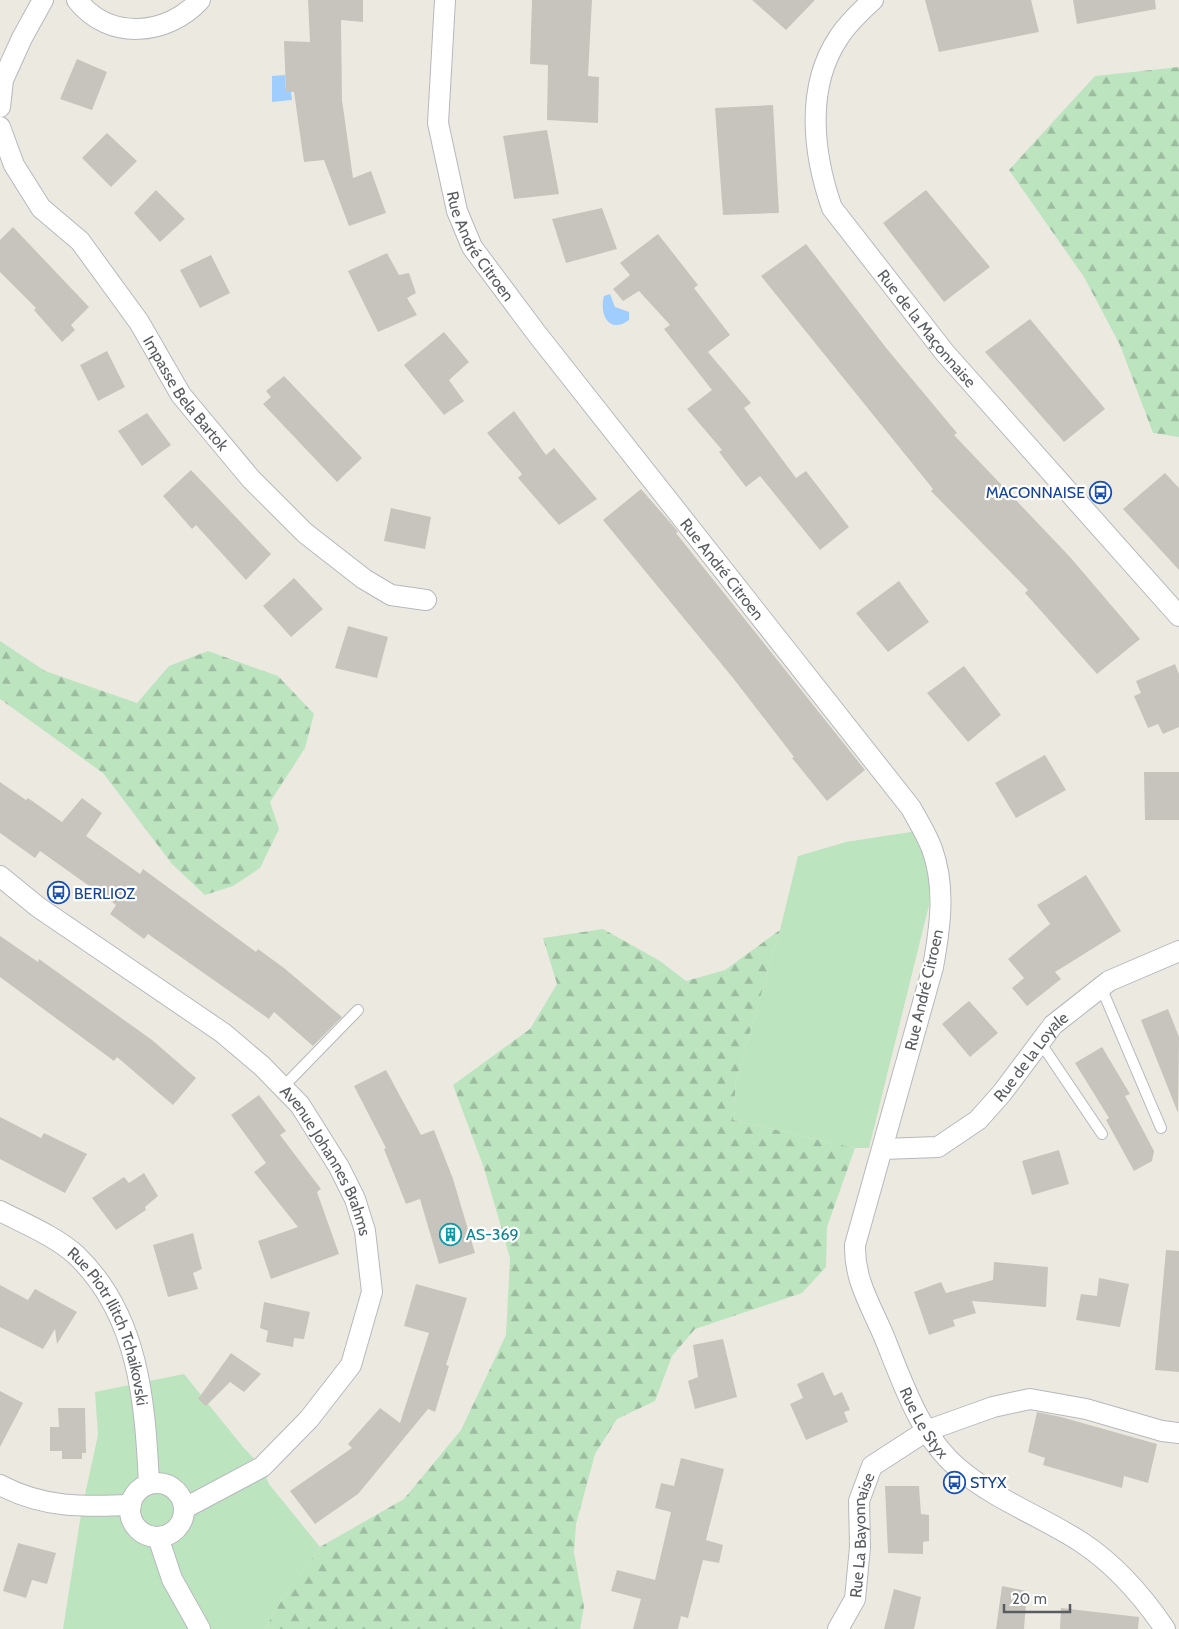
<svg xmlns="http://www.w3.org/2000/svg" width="1179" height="1629" font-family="Cabin,sans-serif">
  <defs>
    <pattern id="forest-firs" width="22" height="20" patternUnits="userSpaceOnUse" patternTransform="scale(1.25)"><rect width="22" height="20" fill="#bce4bf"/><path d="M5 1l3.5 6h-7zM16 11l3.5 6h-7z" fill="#9cbc9f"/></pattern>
  </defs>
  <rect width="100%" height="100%" fill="#eceae0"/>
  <!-- grass -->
  <g fill="#bce4bf">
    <polygon points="917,831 929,873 929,905 869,1148 855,1148 733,1120 736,1080 780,930 798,856 846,842"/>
    <polygon points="184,1374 243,1447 262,1467 269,1484 320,1547 283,1597 265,1629 63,1629 82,1508 98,1435 95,1392"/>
  </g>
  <!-- forest -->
  <g fill="url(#forest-firs)">
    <polygon points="1179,67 1179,437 1153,433 1120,345 1084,277 1009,170 1095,76"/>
    <polygon points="0,641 45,671 137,703 169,666 208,651 278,676 314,714 305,748 270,802 279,829 260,868 233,886 205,895 172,864 103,773 0,699"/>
    <polygon points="603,929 660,961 686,981 725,970 780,930 736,1080 733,1120 855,1148 827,1227 826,1267 802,1293 695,1329 672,1356 655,1401 617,1419 595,1454 576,1524 574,1553 584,1607 580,1629 265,1629 283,1597 320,1547 404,1499 461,1430 506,1335 510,1258 484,1168 453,1085 530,1029 557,984 543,938"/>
  </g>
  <!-- water -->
  <g fill="#9ecdfe">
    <polygon points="285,75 286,92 291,92 292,100 272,102 272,76"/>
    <path d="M610,294l5,13 14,5v8c-20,15 -30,-6 -25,-24z"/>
  </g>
  <!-- building -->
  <g fill="#c7c4bd">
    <polygon points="308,0 363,0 363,22 341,20 342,100 353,178 371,171 386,213 349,226 324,160 304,162 294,92 286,92 284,41 310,42"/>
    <polygon points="532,0 592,0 588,76 599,77 598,123 547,120 548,65 530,64"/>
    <polygon points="752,0 815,0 786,30"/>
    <polygon points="925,0 1031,0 1039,32 939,52"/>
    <polygon points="1073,0 1155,0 1156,9 1077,24"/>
    <polygon points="77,59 107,72 92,110 60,99"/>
    <polygon points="773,105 779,213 723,215 715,108"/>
    <polygon points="547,130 559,194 514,199 503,136"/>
    <polygon points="107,133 137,161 111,187 82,158"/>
    <polygon points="156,190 185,219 160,242 134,213"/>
    <polygon points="926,190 990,267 944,302 883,223"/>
    <polygon points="602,208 617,249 566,263 552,219"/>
    <polygon points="13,227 89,307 71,325 75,330 62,342 34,310 36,308 0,272 0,240"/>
    <polygon points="658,234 698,285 694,288 730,335 708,352 751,403 744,408 796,478 806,471 849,527 820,550 760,476 746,487 719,452 722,450 687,409 712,390 664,329 670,325 639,291 623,301 613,289 630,275 620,263"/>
    <polygon points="806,244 887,349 957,433 954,435 1070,557 1140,639 1097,674 1025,593 1028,590 931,491 933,489 761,276"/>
    <polygon points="387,253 399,275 409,273 416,293 407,298 417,315 378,332 348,271"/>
    <polygon points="211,255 230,293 200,308 180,270"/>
    <polygon points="1030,319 1105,409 1064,442 985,352"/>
    <polygon points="444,332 469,362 449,380 464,401 444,415 404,365"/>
    <polygon points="107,351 125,387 98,401 80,365"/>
    <polygon points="284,376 362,458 337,482 263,404 271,397 266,391"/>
    <polygon points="514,411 546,455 554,448 597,499 559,525 518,478 522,474 487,433"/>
    <polygon points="147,413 171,445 142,466 118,431"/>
    <polygon points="191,470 271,554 246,580 196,525 192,529 163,496"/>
    <polygon points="1165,473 1179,488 1179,570 1123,509"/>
    <polygon points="641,489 675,528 678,532 676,533 865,770 827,801 792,758 794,757 733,678 603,520"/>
    <polygon points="391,508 431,517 425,549 384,541"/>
    <polygon points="294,578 323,609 291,637 263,606"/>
    <polygon points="899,581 929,622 888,652 856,613"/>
    <polygon points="348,626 388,637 377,678 335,668"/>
    <polygon points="1175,664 1179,674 1179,727 1163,734 1158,724 1148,728 1134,696 1141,693 1136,681"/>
    <polygon points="964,666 1001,715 968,742 927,693"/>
    <polygon points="1045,755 1066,790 1016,818 995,783"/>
    <polygon points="1144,772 1179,772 1179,820 1145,820"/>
    <polygon points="0,782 26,800 28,798 62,822 82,798 102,813 86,836 140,874 143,869 256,952 258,949 284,968 342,1017 313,1046 274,1012 269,1019 148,934 144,939 110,914 116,905 40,851 35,858 0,833"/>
    <polygon points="1086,875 1121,931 1055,972 1061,979 1027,1006 1012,988 1024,978 1008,959 1050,924 1037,905"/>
    <polygon points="0,936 38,962 39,959 152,1040 196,1078 173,1105 117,1057 114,1061 0,977"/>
    <polygon points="969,1001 998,1033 970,1057 942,1024"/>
    <polygon points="1168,1009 1179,1037 1178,1113 1141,1020"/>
    <polygon points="1102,1047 1130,1094 1125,1096 1154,1151 1152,1161 1134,1171 1106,1120 1109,1118 1075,1063"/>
    <polygon points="386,1070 421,1135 434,1130 453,1179 475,1253 439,1264 420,1199 406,1204 384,1149 386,1148 354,1086"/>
    <polygon points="259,1095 286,1131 280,1135 321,1189 317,1192 339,1254 271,1279 258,1241 298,1227 254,1172 266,1163 231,1115"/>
    <polygon points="0,1117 41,1138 44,1133 87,1154 65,1193 0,1159"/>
    <polygon points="1059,1150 1069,1184 1032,1195 1022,1161"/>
    <polygon points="144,1173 158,1196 145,1207 146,1210 116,1230 92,1198 124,1177 129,1183"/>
    <polygon points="193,1233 202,1269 193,1273 198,1289 168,1297 153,1245"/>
    <polygon points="1166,1250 1179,1251 1179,1372 1155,1370"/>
    <polygon points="994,1262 1048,1267 1046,1307 972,1301 976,1313 953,1320 955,1326 929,1335 914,1292 941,1282 946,1293 993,1280"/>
    <polygon points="1099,1278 1129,1284 1120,1327 1076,1320 1081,1294 1097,1296"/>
    <polygon points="416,1284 467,1298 446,1365 449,1366 435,1412 428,1409 358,1494 315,1524 290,1491 352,1448 348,1444 380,1408 400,1423 429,1333 404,1326"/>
    <polygon points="0,1285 28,1300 35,1289 77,1312 57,1344 55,1329 43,1349 0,1327"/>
    <polygon points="264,1302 310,1312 304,1339 294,1338 293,1347 266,1342 268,1331 260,1328"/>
    <polygon points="723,1339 737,1397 695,1409 688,1381 698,1377 693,1345"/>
    <polygon points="231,1353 261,1374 244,1392 230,1382 206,1406 198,1399"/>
    <polygon points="823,1372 834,1396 842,1392 850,1410 844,1412 848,1422 806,1440 790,1404 803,1398 797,1384"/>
    <polygon points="0,1391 23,1403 0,1447"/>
    <polygon points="58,1408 85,1408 86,1453 82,1453 82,1459 62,1459 62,1451 50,1451 50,1427 59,1427"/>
    <polygon points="1037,1412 1061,1417 1157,1444 1148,1483 1124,1476 1122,1488 1043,1465 1045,1458 1028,1452"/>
    <polygon points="681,1458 724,1469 706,1540 723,1545 719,1563 703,1560 688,1618 681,1616 678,1629 633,1629 641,1599 611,1591 617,1570 655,1580 671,1512 655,1508 661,1483 674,1486"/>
    <polygon points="885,1486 919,1486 921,1514 929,1515 929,1541 923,1542 923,1554 888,1553"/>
    <polygon points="18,1543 56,1553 47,1584 32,1580 26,1598 3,1591"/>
    <polygon points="1002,1586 1027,1591 1024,1629 996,1629"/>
    <polygon points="894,1589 921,1597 914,1629 884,1629"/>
    <polygon points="1061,1608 1139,1617 1138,1629 1060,1629"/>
  </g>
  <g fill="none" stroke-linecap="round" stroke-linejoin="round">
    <defs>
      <g id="service">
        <polyline points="1101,987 1161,1128"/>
        <polyline points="1040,1042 1102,1134"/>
        <polyline points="283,1087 358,1010"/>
      </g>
      <g id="minor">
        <path d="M77,0c32,41 90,36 123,0"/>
        <path id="s1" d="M445,0l-7,123 19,88 15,36 65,87 374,474c7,13 16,27 21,41 14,38 8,79 1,118l-78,278c-1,38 19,65 32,99 17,43 35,94 71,124 37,32 83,48 123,74 35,23 61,53 84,87"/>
        <path id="s2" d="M873,0c-12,11 -25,23 -34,37 -34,50 -26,117 -7,171l113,145 234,263"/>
        <polyline points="0,107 3,80 22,38 43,0"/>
        <path id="s3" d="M0,127l14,38 27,43 39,33 59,81 42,73 70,84 54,54 59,46 27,16 35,5"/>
        <path id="s4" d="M0,876l38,31 185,126 39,33 38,39 39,62 16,32 10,32 7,61 -21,73 -42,54 -47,48 -77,41"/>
        <path id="s5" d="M883,1149l55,-2 40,-27 24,-27 51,-68 56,-44 70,-30"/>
        <path id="s6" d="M0,1211c25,13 55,25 76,44 63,60 69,147 73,229"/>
        <circle cx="157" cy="1510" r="27"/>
        <path d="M0,1485c43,23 83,22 131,20"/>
        <polyline points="158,1537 172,1579 200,1629"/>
        <path id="s7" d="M838,1629l17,-30 5,-52 -1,-46 13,-35 54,-35 67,-24 37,-8 56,10 76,22 17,2"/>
      </g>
    </defs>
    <!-- service casing -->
    <use href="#service" stroke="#b6b8bd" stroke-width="12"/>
    <!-- minor casing -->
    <use href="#minor" stroke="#b6b8bd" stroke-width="22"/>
    <!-- service -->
    <use href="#service" stroke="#fff" stroke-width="10"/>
    <!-- minor -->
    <use href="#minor" stroke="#fff" stroke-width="20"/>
  </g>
  <!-- icons -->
  <defs>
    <symbol id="bus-ring" viewBox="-11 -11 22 22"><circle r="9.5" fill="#fff" stroke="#1a4fb4" stroke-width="1.5"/><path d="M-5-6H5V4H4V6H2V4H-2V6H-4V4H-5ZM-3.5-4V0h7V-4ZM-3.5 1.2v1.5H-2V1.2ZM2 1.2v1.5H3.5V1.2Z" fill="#1a4fb4"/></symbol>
    <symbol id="building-ring" viewBox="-11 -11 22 22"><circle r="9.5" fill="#fff" stroke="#0f9aa8" stroke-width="1.5"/><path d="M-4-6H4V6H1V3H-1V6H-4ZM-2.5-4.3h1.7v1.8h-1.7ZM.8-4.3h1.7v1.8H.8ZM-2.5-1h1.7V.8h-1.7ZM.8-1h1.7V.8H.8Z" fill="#0f9aa8"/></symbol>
  </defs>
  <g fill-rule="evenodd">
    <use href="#bus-ring" x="1088" y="480" width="25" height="25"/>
    <use href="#bus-ring" x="46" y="880" width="25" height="25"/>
    <use href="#building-ring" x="438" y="1222" width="25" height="25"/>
    <use href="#bus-ring" x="942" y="1470" width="25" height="25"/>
  </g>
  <g text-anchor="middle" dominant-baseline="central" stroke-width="4.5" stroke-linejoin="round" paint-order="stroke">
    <!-- street labels -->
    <g font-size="16" fill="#595c61" stroke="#fff">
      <text stroke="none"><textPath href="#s1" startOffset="255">Rue André Citroen</textPath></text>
      <text stroke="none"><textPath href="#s2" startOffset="381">Rue de la Maçonnaise</textPath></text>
      <text stroke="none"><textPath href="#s3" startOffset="328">Impasse Bela Bartok</textPath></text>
      <text stroke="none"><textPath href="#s1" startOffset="660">Rue André Citroen</textPath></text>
      <text transform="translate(924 990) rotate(-77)">Rue André Citroen</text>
      <text stroke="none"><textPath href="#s5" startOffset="186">Rue de la Loyale</textPath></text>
      <text stroke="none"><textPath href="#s4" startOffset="440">Avenue Johannes Brahms</textPath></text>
      <text stroke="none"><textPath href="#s6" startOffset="168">Rue Piotr Ilitch Tchaikovski</textPath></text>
      <text stroke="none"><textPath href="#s1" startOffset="1611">Rue Le Styx</textPath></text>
      <text stroke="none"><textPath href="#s7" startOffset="99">Rue La Bayonnaise</textPath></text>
    </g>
    <!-- transit labels -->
    <g font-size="16" fill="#164399" stroke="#fff" text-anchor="start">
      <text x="1085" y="492" text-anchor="end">MACONNAISE</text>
      <text x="74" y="893">BERLIOZ</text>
      <text x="970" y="1482">STYX</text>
    </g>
    <!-- culture labels -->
    <g font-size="16" fill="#0d838f" stroke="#fff" text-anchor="start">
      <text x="466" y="1234">AS-369</text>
    </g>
  </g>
  <!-- scale -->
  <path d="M1004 1604v8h66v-8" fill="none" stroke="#595c61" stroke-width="2.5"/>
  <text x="1012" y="1604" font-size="15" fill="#595c61" stroke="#ffffff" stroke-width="4" paint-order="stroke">20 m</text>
</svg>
